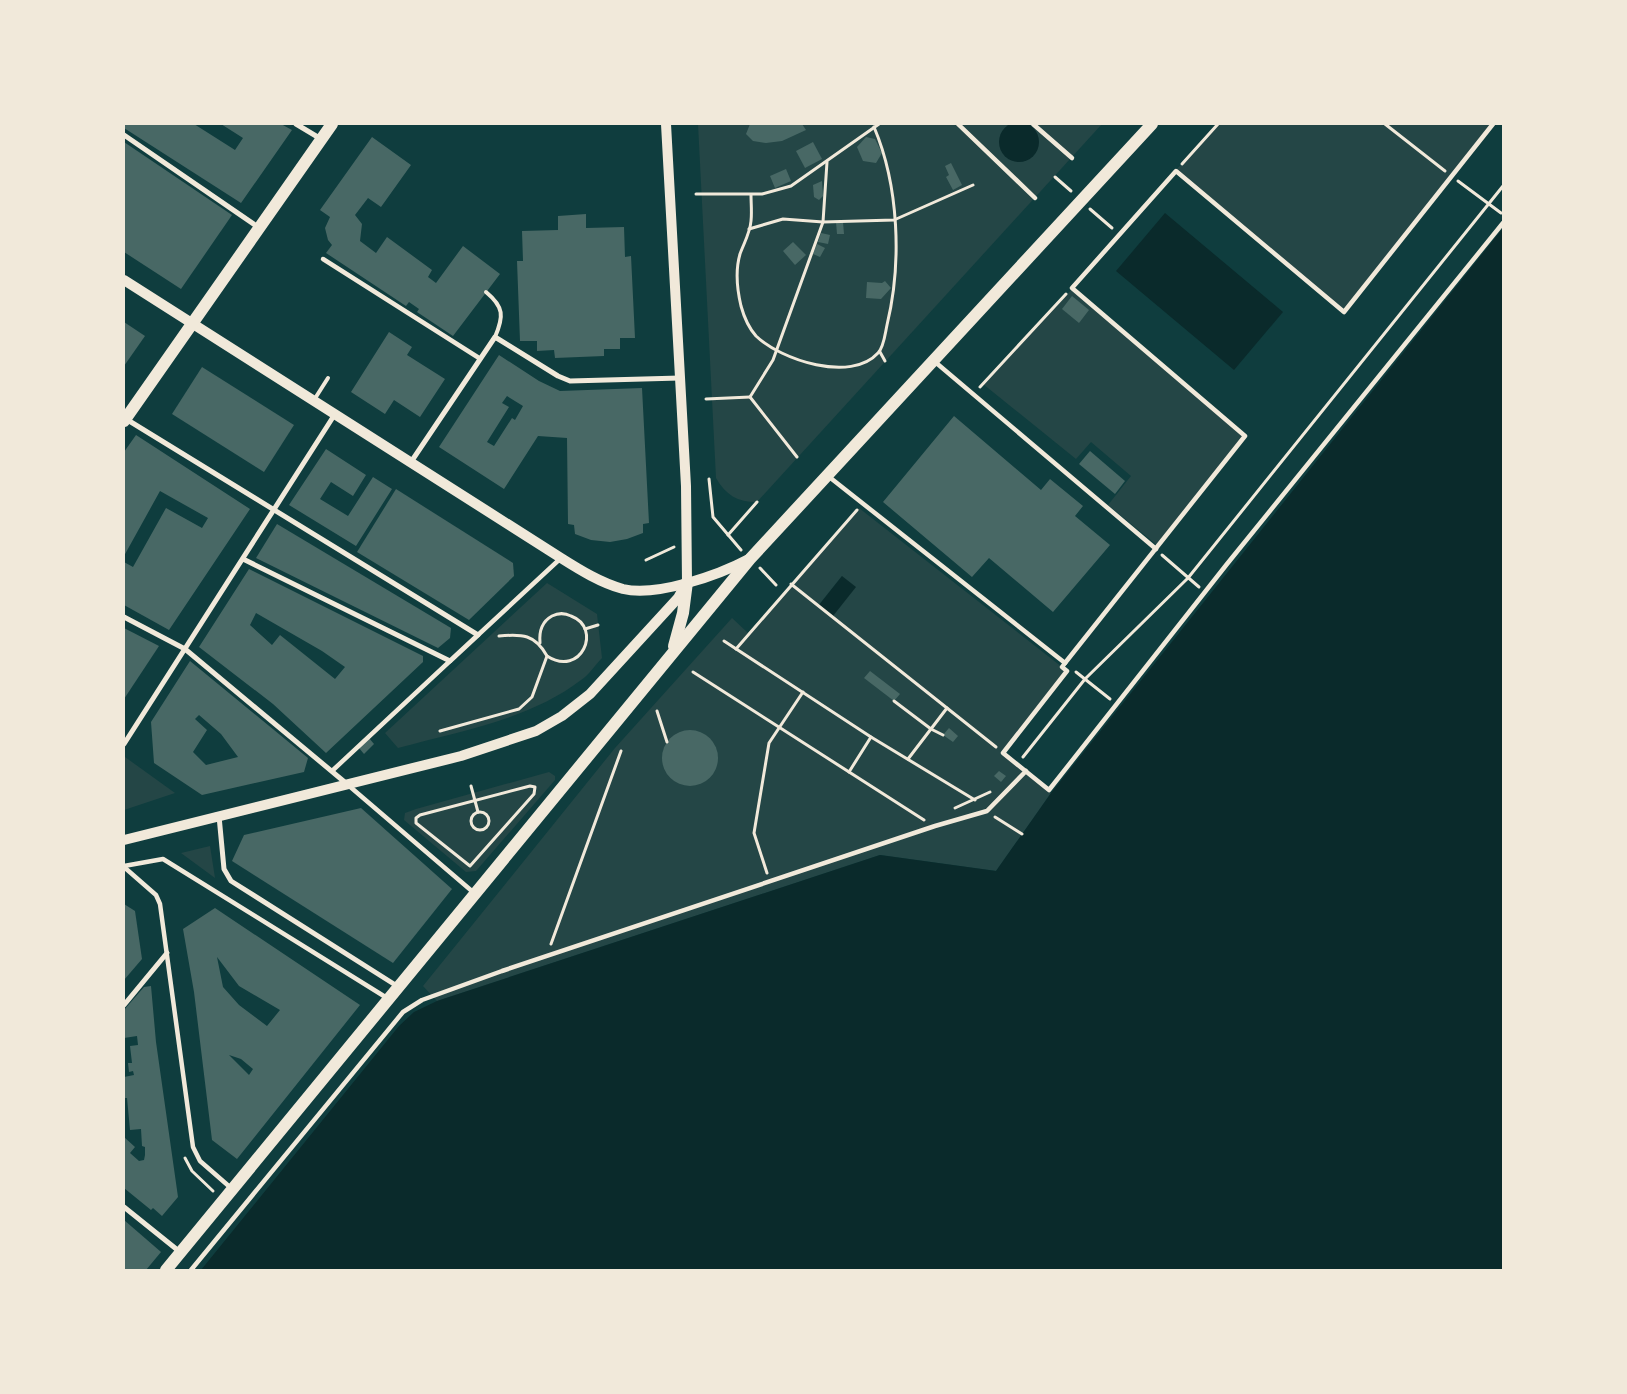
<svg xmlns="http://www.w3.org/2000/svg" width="1627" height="1394" font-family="'DM Sans',sans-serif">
  <rect width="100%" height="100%" fill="#0f3d3e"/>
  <!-- green -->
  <g fill="#244646" fill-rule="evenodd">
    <path d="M698,124h404l-345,378c-20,0 -31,-7 -41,-24z"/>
    <polygon points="1218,124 1493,124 1344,312 1175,171"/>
    <polygon points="1072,289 1245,436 1158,546 1108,505 1131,476 1091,442 1076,459 983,384"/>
    <path d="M859,508l208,163 -64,82 48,40 -55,78 -116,-16 -443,146 -14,-15 192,-238 117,-130 16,15zM842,576l-10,41 -14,-11z"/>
    <path d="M547,583l50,31 5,44c-7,7 -13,17 -21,22 -52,40 -122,51 -183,68l-13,-15z"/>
    <polygon points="125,757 175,793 124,810"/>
    <polygon points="549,772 555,776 555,780 476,871 466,872 404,820 405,813 416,809"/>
    <polygon points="210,846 215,878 181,853"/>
  </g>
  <!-- water -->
  <g fill="#0a2a2b">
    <circle cx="1019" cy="142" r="20"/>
    <polygon points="1165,213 1283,312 1234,370 1116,271"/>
    <polygon points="1503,228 1503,1270 201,1270 399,1026 414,1012 437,1001 880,855 996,871 1051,793"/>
    <polygon points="842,576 856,587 833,616 819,605"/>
  </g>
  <!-- building -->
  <g fill="#486865" fill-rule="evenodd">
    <polygon points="124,124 194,124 235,150 243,138 221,124 281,124 292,130 241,203 124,128"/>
    <polygon points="750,124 802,124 806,130 782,141 766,143 753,141 746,134"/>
    <polygon points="372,137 411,165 381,207 368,198 355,215 362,224 360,241 376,253 387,237 432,270 428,277 436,283 463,246 500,274 453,336 417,312 419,309 409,302 406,306 326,253 332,245 328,240 325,228 330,217 320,210"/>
    <polygon points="866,137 875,139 882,153 876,163 863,161 857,147"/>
    <polygon points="124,142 232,215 181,289 124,252"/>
    <polygon points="813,142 822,159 805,168 796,151"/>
    <polygon points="951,163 962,185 953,190 946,177 949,175 945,166"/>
    <polygon points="786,169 791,181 775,188 770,176"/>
    <polygon points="822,181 823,196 819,200 814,197 813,185"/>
    <polygon points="586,214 586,228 624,227 625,257 631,256 635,338 620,338 620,349 604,349 604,356 555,358 554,350 537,351 537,341 520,341 517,261 523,261 522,231 558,230 558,216"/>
    <polygon points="836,222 843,222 844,234 837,234"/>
    <polygon points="821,233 830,235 828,244 818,242"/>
    <polygon points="793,242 806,255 795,265 783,251"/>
    <polygon points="817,244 825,248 820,257 813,254"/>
    <polygon points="885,281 891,288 881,299 866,298 867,282 882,283"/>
    <polygon points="1072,296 1089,310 1079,323 1062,309"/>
    <polygon points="124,322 145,336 124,366"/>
    <polygon points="389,332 412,347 407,355 445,379 420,417 394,400 385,414 351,392"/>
    <path d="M499,355l40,26 21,10 82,-3 7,135 -6,1v9l-16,6 -17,3 -19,-2 -16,-6 -1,-9 -6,-1 -1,-86 -29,-2 -34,53 -65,-42zM507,396l16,10 -8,14 -3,-2 -18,28 -7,-4 22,-35 -7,-4z"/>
    <polygon points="202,367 294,425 264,472 172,414"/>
    <polygon points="954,416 1041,490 1050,479 1083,506 1075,516 1110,545 1053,612 989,558 972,577 883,502"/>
    <polygon points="136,435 250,509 169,630 124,605 124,562 133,567 166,508 202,528 208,518 160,491 124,556 124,452"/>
    <polygon points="326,449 366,475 353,496 331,482 320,499 348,516 373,477 392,489 356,546 289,505"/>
    <polygon points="1090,451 1125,481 1115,494 1079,464"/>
    <polygon points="396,489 513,563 514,576 469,620 357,552"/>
    <polygon points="277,524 451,628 450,638 438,648 256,558"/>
    <path d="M249,569l174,87v6l-97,91 -53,-49 -74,-57zM256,613l66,38 23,16 -10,12 -55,-44 -8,10 -22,-20z"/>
    <polygon points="124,628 159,646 124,699"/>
    <path d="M190,661l118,97 -4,14 -102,23 -48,-32 -3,-41zM199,715l22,19 17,23 -32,8 -13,-13 14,-22 -12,-11z"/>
    <polygon points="870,671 900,694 894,701 864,678"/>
    <polygon points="949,728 958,736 953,742 943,735"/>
    <circle cx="690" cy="758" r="28"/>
    <polygon points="369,738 374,744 364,754 359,748"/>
    <polygon points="999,771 1006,776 1001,782 994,776"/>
    <polygon points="361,808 452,889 393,963 232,861 244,835"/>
    <polygon points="124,904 135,911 142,959 124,980"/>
    <path d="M215,908l145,97 -123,154 -25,-19 -18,-148 -11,-63zM217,957l22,29 41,24 -13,16 -28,-21 -16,-18zM229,1055l12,4 12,10 -4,6z"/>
    <polygon points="151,986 156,1042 178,1197 162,1216 153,1208 151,1210 124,1188 124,1137 135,1147 130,1153 139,1161 144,1160 145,1155 145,1147 142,1146 141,1129 130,1130 127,1098 124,1098 124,1077 134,1075 133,1071 129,1072 128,1063 132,1063 130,1046 138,1045 137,1036 124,1038 124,1010 144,987"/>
    <polygon points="124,1220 161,1252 146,1270 124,1270"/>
  </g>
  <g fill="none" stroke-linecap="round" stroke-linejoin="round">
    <!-- path -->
    <g stroke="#f1e9da" stroke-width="3">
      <polyline points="1385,124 1445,171"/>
      <polyline points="1182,164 1218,124"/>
      <polyline points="1055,177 1071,191"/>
      <polyline points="1458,181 1501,213"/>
      <polyline points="696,194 762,194 791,186 879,124"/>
      <path d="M751,195c0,8 1,18 0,26 -1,12 -7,22 -11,33 -5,17 -3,35 1,52 3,11 7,21 15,30 25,24 95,47 122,17 6,-6 7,-19 9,-28 15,-62 12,-139 -13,-198"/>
      <polyline points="1090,209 1112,228"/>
      <polyline points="749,229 783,219 823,222 894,220 973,185"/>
      <polyline points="880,352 885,361"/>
      <polyline points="980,387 1066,294"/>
      <polyline points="706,399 750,397"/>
      <polyline points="797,457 750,397 773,360 823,222 827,162"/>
      <polyline points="709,479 713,517 741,550"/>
      <polyline points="728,535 757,502"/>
      <polyline points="1162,555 1199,587"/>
      <polyline points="646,560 674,547"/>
      <polyline points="760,568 776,585"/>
      <polyline points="791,584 996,747"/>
      <polyline points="585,629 598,625"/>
      <polyline points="724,641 871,737 975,800"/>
      <path d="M540,643c-1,-11 1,-21 12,-27 6,-3 13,-3 19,0 32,12 10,62 -24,40"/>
      <polyline points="736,649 857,510"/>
      <polyline points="693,672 924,820"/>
      <polyline points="1076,672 1110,699"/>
      <polyline points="894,701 931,729 943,735"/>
      <polyline points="657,711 667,742"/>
      <path d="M440,731l79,-22 13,-12 15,-41c-12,-22 -25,-22 -48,-20"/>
      <polyline points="1023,757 1085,679 1188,578 1503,186"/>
      <polyline points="908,759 947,708"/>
      <polyline points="849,772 871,737"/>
      <polyline points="471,786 478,812"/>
      <polygon points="530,786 535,787 534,794 470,866 416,823 416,818 420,815"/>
      <polyline points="955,808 990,792"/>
      <circle cx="480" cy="821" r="9"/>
      <polyline points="995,817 1022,834"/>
      <polyline points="767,873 754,833 769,743 803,692"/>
      <polyline points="551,944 621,751"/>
      <polyline points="185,1158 192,1171 213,1191"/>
    </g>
    <!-- service -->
    <g stroke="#f1e9da" stroke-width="4">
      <path d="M486,292c18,15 18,24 9,45"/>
      <polyline points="314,400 328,378"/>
    </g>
    <!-- pedestrian -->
    <g stroke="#f1e9da" stroke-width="4.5">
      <polyline points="958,124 1035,198"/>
      <polyline points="1033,124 1072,158"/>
      <polyline points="1493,124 1344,312 1176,171 1072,288 1245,436 1065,663 1062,667 1067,671 1003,753 1049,790 1227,564 1503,223"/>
      <polyline points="323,259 479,358"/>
      <polyline points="934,361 1156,549"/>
      <polyline points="828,476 1065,663"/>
      <polyline points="478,635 561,558"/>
      <polyline points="332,771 450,661"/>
      <polyline points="348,785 473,892"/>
      <polyline points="124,866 163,859 387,998"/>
      <polyline points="124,867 156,895 160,904 193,1147 200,1161 231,1188"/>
      <polyline points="191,1270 403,1012 422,1000 502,971 935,826 987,811 1026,771"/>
    </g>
    <!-- minor -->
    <g stroke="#f1e9da" stroke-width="5">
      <polyline points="296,124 321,139"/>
      <polyline points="124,135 258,227"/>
      <polyline points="126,419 478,635 450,661 243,559"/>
      <polyline points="411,462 495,337 558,376 570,381 680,378"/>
      <polyline points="124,617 185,649 347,784"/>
      <polyline points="124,744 335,414"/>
      <polyline points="219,816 224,869 231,881 397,986"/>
      <polyline points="124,1005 167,953"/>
      <polyline points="124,1207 180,1252"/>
    </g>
    <!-- secondary -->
    <g stroke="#f1e9da" stroke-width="10">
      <path d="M124,280l437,278c19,12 40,25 62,31 34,8 96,-14 126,-30"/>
      <polyline points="124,840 461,756 536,731 562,716 590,694 678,598 687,582 686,486 666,124"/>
    </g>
    <!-- primary -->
    <g stroke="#f1e9da" stroke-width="12">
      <polyline points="124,421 332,124"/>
      <polyline points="674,646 683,613 687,582"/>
      <polyline points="166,1270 750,559 1152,124"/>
    </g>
  </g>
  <!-- border -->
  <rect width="1627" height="1394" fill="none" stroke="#f1e9da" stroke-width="250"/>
</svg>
